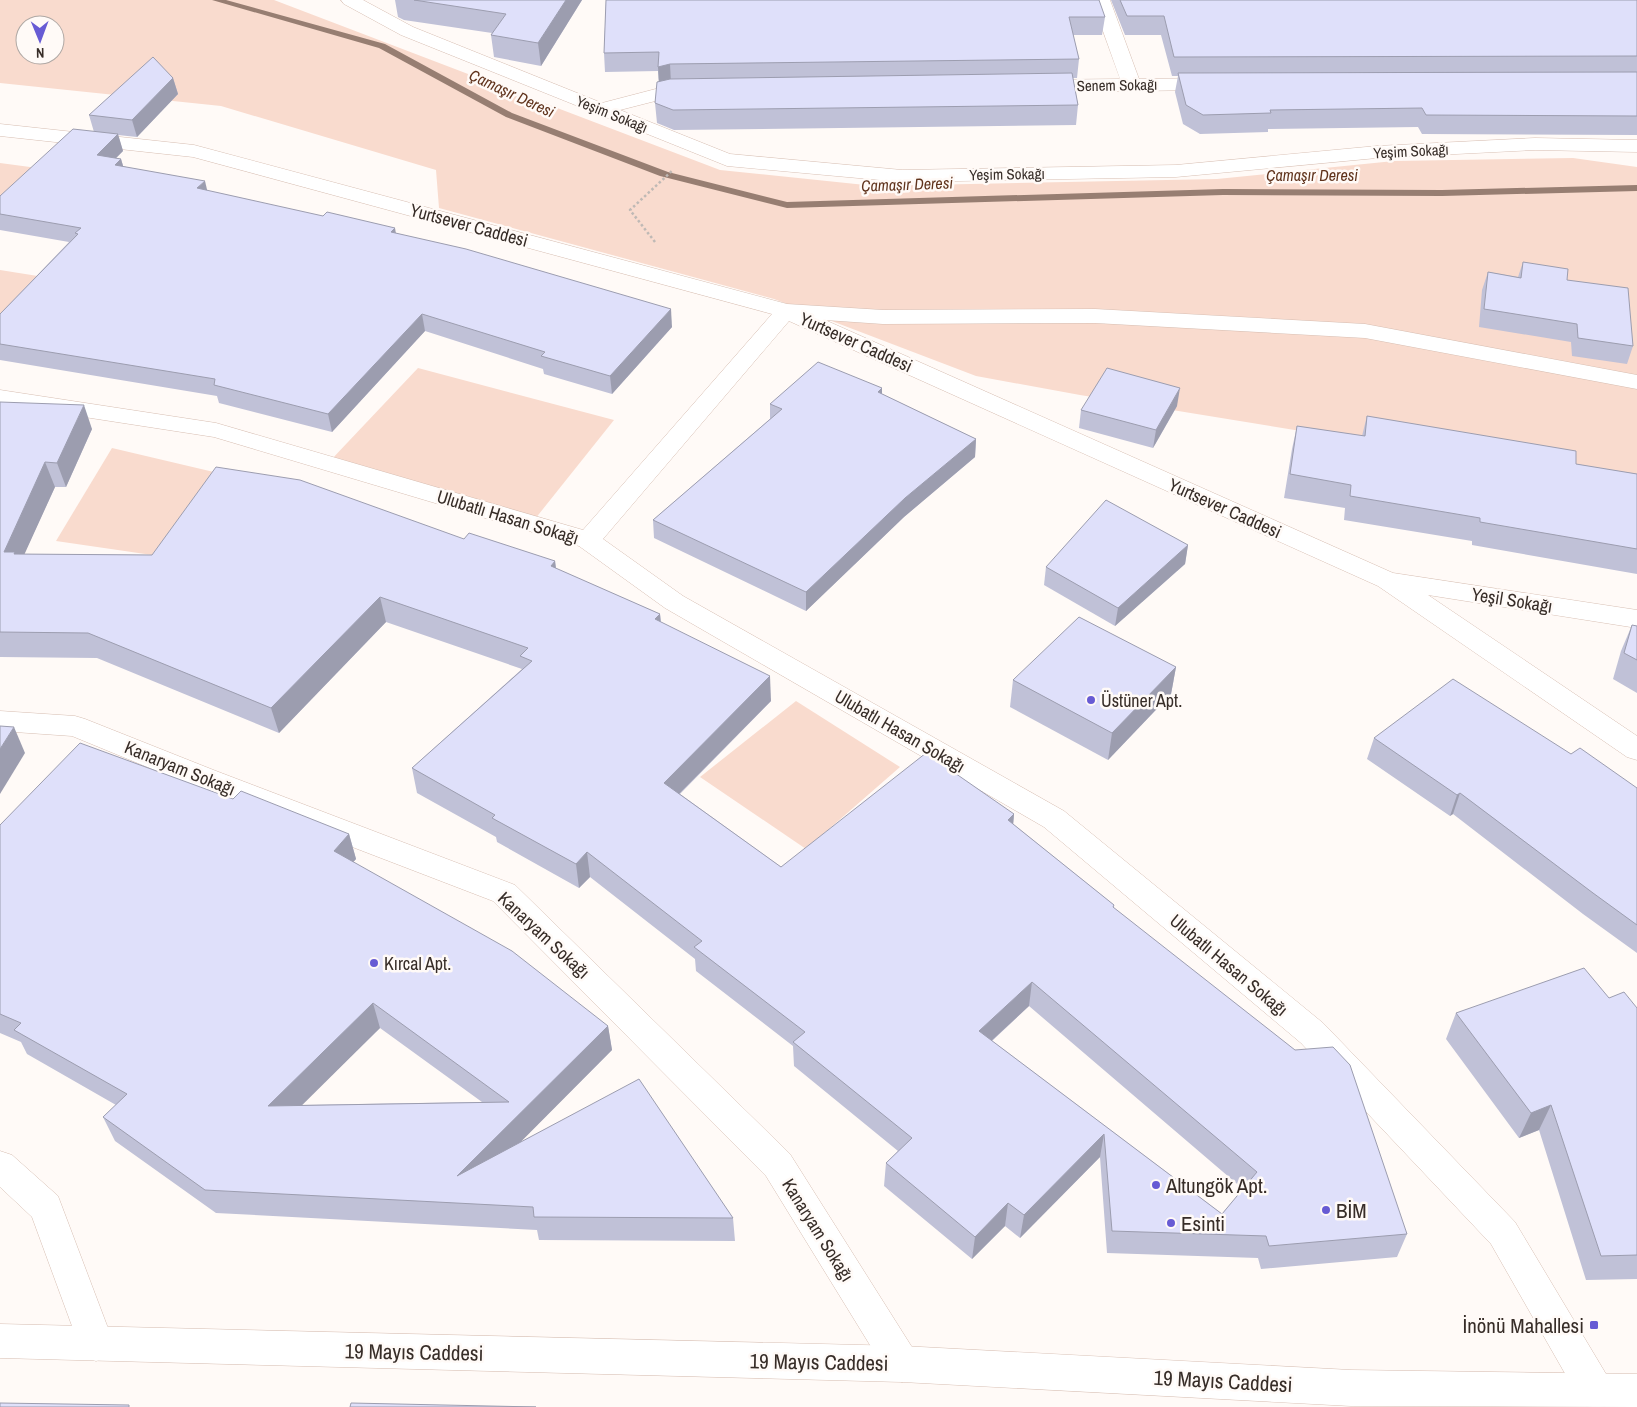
<svg xmlns="http://www.w3.org/2000/svg" width="1637" height="1407" font-family="'Archivo Narrow',sans-serif">
  <rect width="100%" height="100%" fill="#fffaf7"/>
  <!-- green -->
  <g fill="#f9dbce" fill-rule="evenodd">
    <path d="M0,0h274l446,170 155,16 342,-7 177,-18 179,-3 64,9v319l-557,-91 -104,-19 -202,-77 -335,-91 -3,-38 -215,-64 -221,-23zM25,25h30v30h-30z"/>
    <polygon points="0,163 45,169 0,213"/>
    <polygon points="0,270 44,277 0,322"/>
    <polygon points="418,368 614,420 535,519 330,461"/>
    <polygon points="112,448 218,473 159,556 56,541"/>
    <polygon points="796,701 900,767 806,849 700,777"/>
  </g>
  <g fill="none" stroke-linecap="round" stroke-linejoin="round">
    <!-- stream -->
    <polygon fill="#977e72" fill-rule="evenodd" points="212,0 226,0 385,44 512,113 668,172 787,202 1223,189 1442,190 1637,185 1637,191 1442,196 1223,195 787,208 660,176 506,117 379,48"/>
    <defs>
      <g id="street">
        <polygon points="341,0 363,0 413,27 602,103 671,85 700,87 702,91 700,95 671,97 620,110 730,154 902,170 1176,165 1377,146 1535,138 1637,140 1637,152 1535,150 1377,158 1176,177 902,182 727,166 401,35 344,4"/>
        <polygon points="1092,0 1110,0 1139,79 1213,78 1220,80 1222,84 1220,88 1213,90 1036,92 1029,90 1027,86 1029,82 1036,80 1120,79"/>
        <path d="M0,124l194,21 593,159 96,6 212,-1 270,15 272,51v14l-272,-51 -270,-15 -212,1 -58,-4 568,253 244,37v18l-209,-33 209,141v24l-10,-3 -249,-171 -589,-265 -186,218 80,57 381,215 259,212 192,199 94,157 6,13 -6,13c-8,2 -18,2 -26,0l-92,-161 -190,-201 -257,-216 -379,-219 -86,-62 -365,-109 -214,-33v-14l216,33 367,107 189,-216 -579,-157 -193,-21z"/>
        <polygon points="0,711 75,716 85,719 216,771 515,885 790,1154 915,1352 920,1364 915,1376 902,1382 889,1376 766,1176 493,901 196,787 72,736 0,731"/>
        <polygon points="0,1151 12,1155 58,1196 114,1344 109,1356 96,1361 83,1356 32,1217 0,1187"/>
      </g>
      <polygon id="secondary" points="0,1324 902,1346 1351,1370 1637,1374 1637,1407 1351,1406 902,1382 0,1358"/>
    </defs>
    <!-- street casing -->
    <use href="#street" stroke="#d7beb2" stroke-width="1"/>
    <!-- secondary casing -->
    <use href="#secondary" stroke="#d7beb2" stroke-width="1"/>
    <!-- path -->
    <polyline stroke="#bfb9b5" stroke-width="2.5" stroke-dasharray="2.5 2.5" stroke-linecap="butt" points="655,242 630,210 673,170"/>
    <!-- street -->
    <use href="#street" fill="#fff" fill-rule="evenodd"/>
    <!-- secondary -->
    <use href="#secondary" fill="#fff" fill-rule="evenodd"/>
  </g>
  <!-- wall -->
  <g fill="#c0c1d7" fill-rule="evenodd">
    <polygon points="395,0 582,0 541,66 494,57 491,35 492,33 404,20 398,17"/>
    <polygon points="606,0 1105,17 1102,35 1073,35 1079,59 1077,78 1073,78 1078,105 1076,125 674,130 657,123 655,103 659,82 658,71 605,72 604,53"/>
    <polygon points="1111,0 1637,0 1637,135 1422,134 1418,127 1268,129 1268,132 1200,134 1183,124 1175,92 1178,76 1172,76 1161,35 1125,35"/>
    <polygon points="173,78 178,94 137,137 118,135 123,151 116,158 121,159 123,166 207,191 396,233 672,327 612,394 544,374 543,369 425,331 332,432 219,403 217,396 0,360 0,314 69,242 0,230 0,196 94,132 89,115"/>
    <polygon points="1523,262 1567,280 1633,346 1627,364 1572,356 1571,342 1479,327 1482,290 1488,272 1518,277"/>
    <polygon points="882,394 976,439 975,457 904,517 806,611 654,538 653,520 770,419 770,404"/>
    <path d="M0,402l92,27 -26,58h-11l-31,67 128,1 312,-16 91,22 1,8 104,45 1,8 110,79 -91,93 101,73 233,-53 -1,10 101,81v3l293,326 -10,23 -136,12 -3,-11 -151,-5 -7,-96 -80,81 -15,-12 -33,33 -88,-73 2,-23 12,-12 -104,-85 -1,-20 -97,-75 -1,-12 -105,-82 -11,11 -82,-46 -1,-5 -79,-44 -5,-25 110,-99 -136,-47 -107,111 -182,-75 -97,-1zM1029,1006l214,183 -21,25 -230,-173z"/>
    <polygon points="1177,406 1153,448 1079,428 1081,410"/>
    <polygon points="1367,416 1576,464 1637,474 1637,574 1472,545 1472,541 1344,520 1345,508 1284,498 1292,449 1297,426 1362,436"/>
    <polygon points="1188,545 1185,564 1115,626 1044,585 1046,567"/>
    <polygon points="1632,625 1637,626 1637,693 1613,679 1621,651"/>
    <polygon points="1176,667 1171,694 1108,760 1010,707 1013,680"/>
    <polygon points="1374,738 1571,754 1637,788 1637,953 1583,914 1453,814 1450,816 1367,759"/>
    <path d="M233,799l116,35 7,25 -3,3 255,164 4,24 -93,93 214,75 2,23 -196,-1 -2,-10 -321,-17 -101,-72 -12,-24 13,-12 -89,-51 -6,-12 -21,-9v-208zM380,1028l102,74 -181,3z"/>
    <polygon points="1609,998 1637,1008 1637,1279 1586,1280 1539,1130 1519,1138 1446,1039 1456,1013"/>
  </g>
  <!-- shaded-wall -->
  <g fill="#9c9daf">
    <polygon points="566,0 582,0 541,66 538,43"/>
    <polygon points="670,64 671,83 659,86 658,67"/>
    <polygon points="173,78 178,94 137,137 132,120"/>
    <polygon points="118,134 123,151 102,172 97,155"/>
    <polygon points="121,159 126,176 115,165"/>
    <polygon points="205,181 209,198 197,188"/>
    <polygon points="395,228 398,245 391,232"/>
    <polygon points="671,309 672,327 612,394 610,376"/>
    <polygon points="422,314 425,331 332,432 328,414"/>
    <polygon points="882,388 882,406 878,392"/>
    <polygon points="1180,388 1177,406 1153,448 1156,430"/>
    <polygon points="84,405 92,429 66,487 57,463"/>
    <polygon points="976,439 975,457 904,517 806,611 806,592 905,498"/>
    <polygon points="45,462 55,487 20,564 4,552"/>
    <polygon points="1188,545 1185,564 1115,626 1118,608"/>
    <polygon points="555,561 558,586 551,566"/>
    <polygon points="380,597 386,622 279,733 271,708"/>
    <polygon points="660,614 662,638 655,619"/>
    <polygon points="1176,667 1171,694 1108,760 1112,733"/>
    <polygon points="770,676 771,701 666,807 664,783"/>
    <polygon points="14,727 25,753 0,794 0,749"/>
    <polygon points="1460,793 1453,814 1450,816 1457,795"/>
    <polygon points="1014,814 1012,839 1008,820"/>
    <polygon points="349,834 356,859 341,876 334,851"/>
    <polygon points="587,852 590,877 579,888 576,864"/>
    <polygon points="1032,982 1029,1006 976,1055 979,1031"/>
    <polygon points="373,1003 380,1028 277,1130 268,1106"/>
    <polygon points="608,1026 612,1050 463,1200 457,1176"/>
    <polygon points="1551,1105 1539,1130 1519,1138 1531,1113"/>
    <polygon points="1104,1134 1100,1157 1020,1238 1024,1215"/>
    <polygon points="1008,1203 1005,1226 972,1259 975,1237"/>
  </g>
  <!-- building -->
  <g fill="#dfe0fa" stroke="#9c9daf" fill-rule="evenodd">
    <polygon points="414,0 566,0 538,43 491,35 506,14"/>
    <polygon points="606,0 1099,0 1105,17 1069,17 1079,59 670,64 658,67 659,52 604,53"/>
    <polygon points="1120,0 1637,0 1637,56 1174,57 1164,16 1127,16"/>
    <polygon points="153,57 173,78 132,120 89,115"/>
    <polygon points="1637,72 1637,116 1426,115 1422,108 1270,110 1271,113 1203,115 1186,105 1178,73"/>
    <polygon points="1072,73 1078,105 673,110 655,103 657,82 670,79"/>
    <polygon points="73,129 118,134 97,155 121,159 115,165 205,181 197,188 323,216 327,212 395,228 391,232 466,249 671,309 610,376 541,356 545,352 422,314 328,414 214,385 215,379 0,344 0,314 78,234 75,233 81,228 0,214 0,196"/>
    <polygon points="1523,262 1568,269 1567,280 1628,288 1633,346 1578,338 1577,324 1484,309 1488,272 1521,278"/>
    <polygon points="818,362 882,388 878,392 976,439 905,498 806,592 653,520 782,409 770,404"/>
    <polygon points="1107,368 1180,388 1156,430 1081,410"/>
    <path d="M0,402l84,3 -27,58 -12,-1 -41,90h11l-1,2 138,1 64,-88 84,13 164,59 5,-6 86,28 -4,5 109,48 -5,5 115,57 -106,107 117,84 145,-114 88,61 -6,6 106,85 -1,2 182,143 38,-3 17,18 57,169 -138,12 -3,-10 -154,-5 -8,-97 -80,81 -16,-12 -33,34 -89,-74 26,-25 -119,-96 12,-10 -111,-85 8,-6 -115,-89 -11,12 -84,-46 3,-3 -83,-47 120,-107 -12,-5 8,-8 -148,-51 -109,111 -183,-75 -88,-1zM1032,982l225,190 -35,42 -243,-183z"/>
    <polygon points="1367,416 1576,451 1576,464 1637,474 1637,549 1480,522 1480,518 1350,496 1351,485 1290,474 1297,426 1365,436"/>
    <polygon points="1106,500 1188,545 1118,608 1046,567"/>
    <polygon points="1079,617 1176,667 1112,733 1013,680"/>
    <polygon points="1632,625 1637,626 1637,660 1624,653"/>
    <polygon points="1453,679 1571,754 1580,748 1637,788 1637,925 1593,893 1460,793 1457,795 1374,738"/>
    <polygon points="0,726 14,727 0,749"/>
    <path d="M80,743l153,56 8,-8 108,43 -15,17 178,100 96,75 -151,150 182,-97 94,139 -199,-1 -1,-10 -328,-17 -102,-73 24,-23 -113,-64 7,-7 -21,-9v-189zM373,1003l136,99 -241,4z"/>
    <polygon points="1584,968 1609,998 1624,992 1637,1008 1637,1255 1601,1256 1551,1105 1531,1113 1456,1013"/>
    <polygon points="0,1403 129,1405 129,1407 0,1407"/>
    <polygon points="351,1403 536,1407 350,1407"/>
  </g>
  <!-- markers -->
  <g fill="#675bd4" stroke="#fffaf7" stroke-width="2">
    <circle cx="1091" cy="700" r="5"/>
    <circle cx="374" cy="963" r="5"/>
    <circle cx="1156" cy="1185" r="5"/>
    <circle cx="1326" cy="1210" r="5"/>
    <circle cx="1171" cy="1223" r="5"/>
    <rect x="1589" y="1320" width="10" height="10" rx="2.5"/>
  </g>
  <g text-anchor="middle" dominant-baseline="central" stroke-width="5" stroke-linejoin="round" paint-order="stroke">
    <!-- far-street labels -->
    <g font-size="15" fill="#372d28" stroke="#fffaf7">
      <text transform="translate(1117 85) rotate(-1)">Senem Sokağı</text>
      <text transform="translate(612 114) rotate(22)">Yeşim Sokağı</text>
      <text transform="translate(1411 151) rotate(-3)">Yeşim Sokağı</text>
      <text transform="translate(1007 174) rotate(-1)">Yeşim Sokağı</text>
    </g>
    <!-- far-water labels -->
    <g font-size="16" font-style="italic" fill="#60331c" stroke="#fffaf7">
      <text transform="translate(512 93) rotate(25)">Çamaşır Deresi</text>
      <text x="1312" y="175">Çamaşır Deresi</text>
      <text transform="translate(907 184) rotate(-2)">Çamaşır Deresi</text>
    </g>
    <!-- street labels -->
    <g font-size="18" fill="#372d28" stroke="#fffaf7">
      <text transform="translate(469 225) rotate(15)">Yurtsever Caddesi</text>
      <text transform="translate(856 342) rotate(24)">Yurtsever Caddesi</text>
      <text transform="translate(1225 508) rotate(24)">Yurtsever Caddesi</text>
      <text transform="translate(508 517) rotate(17)">Ulubatlı Hasan Sokağı</text>
      <text transform="translate(1512 600) rotate(9)">Yeşil Sokağı</text>
      <text transform="translate(900 731) rotate(30)">Ulubatlı Hasan Sokağı</text>
      <text transform="translate(180 768) rotate(22)">Kanaryam Sokağı</text>
      <text transform="translate(544 935) rotate(43)">Kanaryam Sokağı</text>
      <text transform="translate(1229 965) rotate(40)">Ulubatlı Hasan Sokağı</text>
      <text transform="translate(818 1230) rotate(58)">Kanaryam Sokağı</text>
    </g>
    <!-- poi labels -->
    <g font-size="18" fill="#372d28" stroke="#fffaf7" text-anchor="start">
      <text x="1101" y="700">Üstüner Apt.</text>
      <text x="384" y="963">Kırcal Apt.</text>
    </g>
    <!-- near-poi labels -->
    <g font-size="21" fill="#372d28" stroke="#fffaf7" text-anchor="start">
      <text x="1166" y="1185">Altungök Apt.</text>
      <text x="1336" y="1210">BİM</text>
      <text x="1181" y="1223">Esinti</text>
      <text x="1584" y="1325" text-anchor="end">İnönü Mahallesi</text>
    </g>
    <!-- near-street labels -->
    <g font-size="21" fill="#372d28" stroke="#fffaf7">
      <text transform="translate(414 1352) rotate(1)">19 Mayıs Caddesi</text>
      <text transform="translate(819 1362) rotate(1)">19 Mayıs Caddesi</text>
      <text transform="translate(1223 1381) rotate(3)">19 Mayıs Caddesi</text>
    </g>
  </g>
  <!-- north arrow -->
  <g transform="translate(40 40) rotate(179)"><circle r="24" fill="#fffaf7" stroke="#afa8a4"/>
  <path d="M0-4L9 19L0 12L-9 19Z" fill="#675bd4"/>
  <text y="-8" font-size="14" font-weight="bold" text-anchor="middle" fill="#372d28">N</text>
  </g>
</svg>
